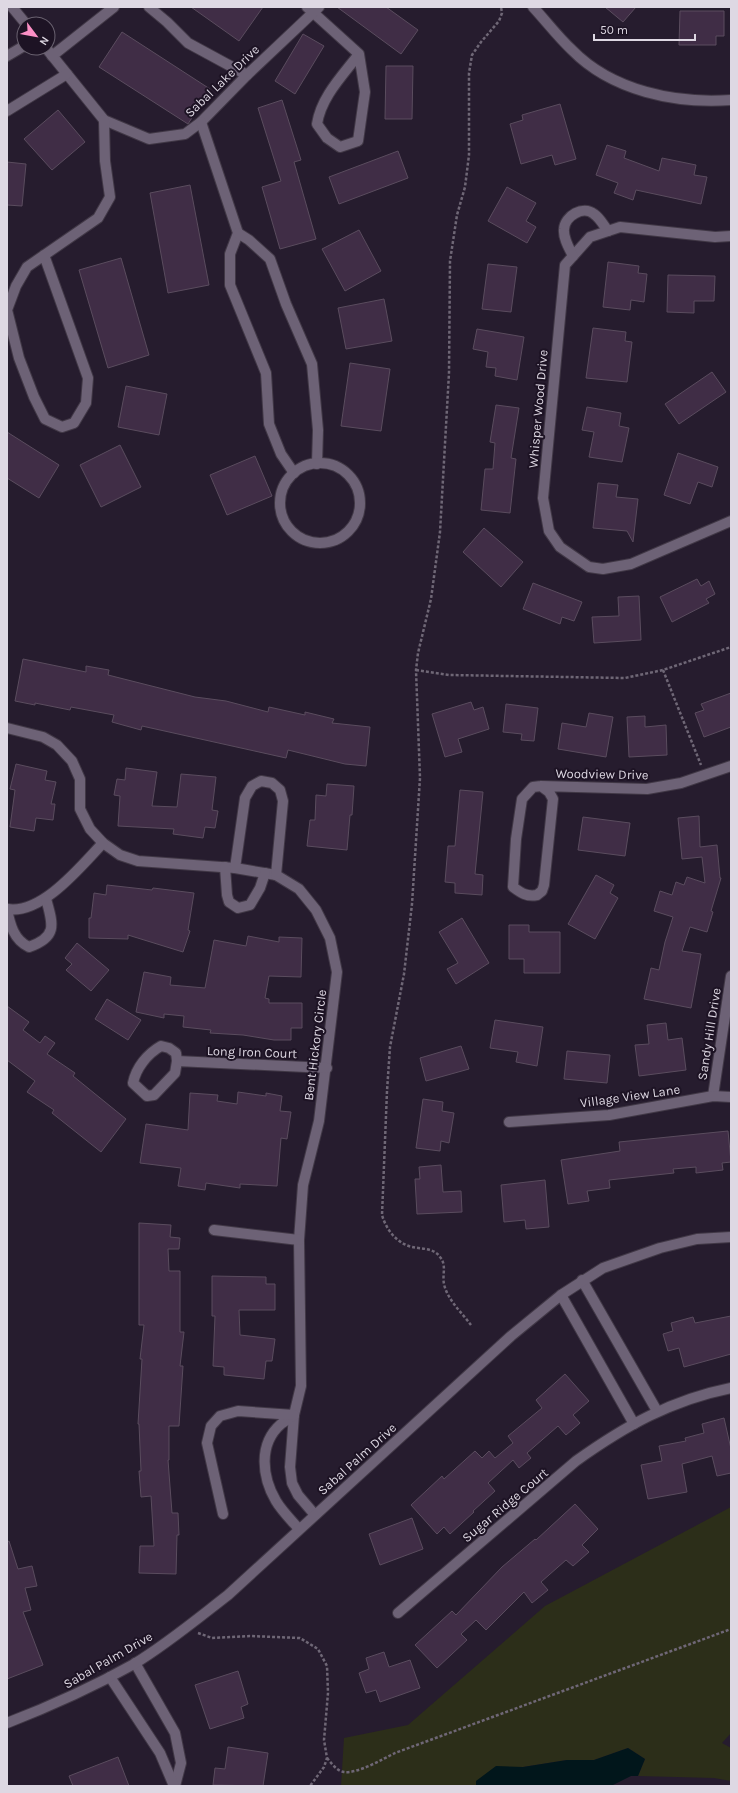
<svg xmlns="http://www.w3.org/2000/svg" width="738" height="1793" font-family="Karla,sans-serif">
  <rect width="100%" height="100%" fill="#261c2e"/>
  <!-- green -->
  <polygon fill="#2c2e19" points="731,1507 731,1733 722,1743 731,1748 731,1781 714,1778 638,1776 645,1759 628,1748 594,1760 567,1760 523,1767 477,1781 476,1786 341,1786 344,1738 408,1725 545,1606"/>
  <!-- water -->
  <polygon fill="#01161b" points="628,1748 645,1759 638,1776 631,1776 611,1786 476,1786 476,1781 496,1766 523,1767 567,1760 594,1760"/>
  <!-- building -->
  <g fill="#402d46" stroke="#5a4c5e">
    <polygon points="191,7 263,7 239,41"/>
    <polygon points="337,7 386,7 418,30 401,54"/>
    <polygon points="605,7 636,7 623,22"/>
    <polygon points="680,11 724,11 724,36 716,36 716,45 679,45"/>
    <polygon points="122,32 210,89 188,124 99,67"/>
    <polygon points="303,34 324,46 295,94 275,81"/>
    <polygon points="386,66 413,66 412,119 385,119"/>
    <polygon points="282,100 301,160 294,162 316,239 280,249 262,187 281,181 258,108"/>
    <polygon points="560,104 576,159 555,165 552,155 521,164 510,124 523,120 522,115"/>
    <polygon points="58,110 85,142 52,170 24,139"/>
    <polygon points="607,145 626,151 624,158 659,171 662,158 696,165 694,175 707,177 701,204 636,190 633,200 614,193 618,183 596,175"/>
    <polygon points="398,151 408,178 339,204 329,177"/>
    <polygon points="7,162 26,164 22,206 7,205"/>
    <polygon points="190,185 209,285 168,293 150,193"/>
    <polygon points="507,187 536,203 526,221 536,227 527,243 488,221"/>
    <polygon points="359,230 381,271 345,291 322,249"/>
    <polygon points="121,258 149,355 108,368 79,270"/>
    <polygon points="608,262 639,266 638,273 647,274 644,302 631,300 630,310 603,307"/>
    <polygon points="488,264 517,267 511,312 482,309"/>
    <polygon points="668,275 715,276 714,301 694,301 694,313 667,312"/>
    <polygon points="384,299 392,341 346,349 338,308"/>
    <polygon points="593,328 626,332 625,341 632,342 627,382 586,378"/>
    <polygon points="477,329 524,337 517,380 495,376 496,368 486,367 488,352 473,349"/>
    <polygon points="350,363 390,369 381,431 341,426"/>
    <polygon points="712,372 726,392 679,424 665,404"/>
    <polygon points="126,386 167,394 159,435 118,427"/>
    <polygon points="496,405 519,408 511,458 516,459 510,513 481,510 485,469 493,469 495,443 490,442"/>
    <polygon points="587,407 621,413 619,426 629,428 622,462 589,457 594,432 582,430"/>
    <polygon points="7,432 59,465 39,498 7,478"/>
    <polygon points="120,445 141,487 101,507 80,465"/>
    <polygon points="678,453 718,467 712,487 698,482 690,504 664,495"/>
    <polygon points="255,456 272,496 227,515 210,475"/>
    <polygon points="598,483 618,485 616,497 638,499 633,542 627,531 593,528"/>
    <polygon points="484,528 523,562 501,587 463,552"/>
    <polygon points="697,579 701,586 709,581 715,594 706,599 709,603 672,622 660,597"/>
    <polygon points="533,583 582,602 574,621 562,617 560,624 523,609"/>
    <polygon points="639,596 641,640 594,643 592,617 619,616 618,597"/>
    <polygon points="23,659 86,672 86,666 109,670 108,675 195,697 226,701 268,712 269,707 305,715 305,712 334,719 332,723 370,727 366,766 345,764 288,750 286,758 142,726 141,730 112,722 114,715 71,707 70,710 35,703 35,705 15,701"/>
    <polygon points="731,693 731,727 704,737 695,713 704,710 701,704"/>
    <polygon points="471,702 474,710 483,707 489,729 458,739 462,752 445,757 432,714"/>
    <polygon points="506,704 538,708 534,741 521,740 522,734 503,732"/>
    <polygon points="589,713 613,717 606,757 558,749 562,723 586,727"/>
    <polygon points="645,716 645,727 666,725 667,755 629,757 627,717"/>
    <polygon points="16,764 47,771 45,780 56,782 51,804 55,804 53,820 36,818 34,831 10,827 15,790 10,789"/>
    <polygon points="126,768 157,772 152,806 177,807 181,774 216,777 212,810 218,811 215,828 205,827 203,838 173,834 174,829 118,826 120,796 114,795 117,779 125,780"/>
    <polygon points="327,784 354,786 352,815 350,815 347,850 307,846 310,820 315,820 316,795 326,796"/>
    <polygon points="460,790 483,792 475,874 483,875 482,895 455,893 455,883 445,882 448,846 455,846"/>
    <polygon points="699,816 700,847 717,845 720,878 721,878 711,911 713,912 707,932 690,927 682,951 701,954 691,1008 644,999 651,968 659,970 665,942 673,917 654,911 660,891 672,895 676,882 684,885 687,877 705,883 702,857 682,859 678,818"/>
    <polygon points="583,817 630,823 625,856 578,850"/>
    <polygon points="596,875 614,885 610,893 618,898 595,939 568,924"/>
    <polygon points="107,885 152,890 153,888 194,893 188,930 190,931 183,952 128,935 128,939 89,938 89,918 91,918 94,893 106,895"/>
    <polygon points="462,918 489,963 456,984 447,969 458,963 439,932"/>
    <polygon points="509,925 529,925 529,932 560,932 560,973 524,973 524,959 509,959"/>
    <polygon points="248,936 279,942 279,937 302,938 301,977 269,976 265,998 269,999 269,1003 302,1003 302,1028 291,1028 291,1040 274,1040 243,1035 210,1033 211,1030 183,1027 184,1016 164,1014 164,1018 136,1012 144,972 171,977 170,985 205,988 214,940 246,946"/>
    <polygon points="77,943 109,970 91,991 66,970 72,964 65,958"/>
    <polygon points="107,999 141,1020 128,1040 95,1019"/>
    <polygon points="7,1006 29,1022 23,1030 40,1043 45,1036 55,1043 47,1054 75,1073 73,1076 126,1119 101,1152 52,1113 54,1110 27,1092 35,1081 7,1060"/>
    <polygon points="495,1020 543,1027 537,1066 516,1062 518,1052 490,1048"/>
    <polygon points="666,1023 668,1040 682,1038 686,1070 639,1076 635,1045 649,1044 647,1025"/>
    <polygon points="461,1046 469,1069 426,1081 420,1058"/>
    <polygon points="567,1051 610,1055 607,1083 564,1079"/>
    <polygon points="238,1092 266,1096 266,1093 282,1096 280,1111 291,1112 287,1139 281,1138 277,1186 240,1184 240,1188 206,1183 205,1190 178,1186 181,1168 140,1163 146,1124 188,1130 190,1093 218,1095 217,1101 237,1104"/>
    <polygon points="423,1099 443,1102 442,1111 454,1113 449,1143 441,1141 440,1151 416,1148"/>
    <polygon points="728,1131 731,1162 722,1163 723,1170 696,1173 696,1167 673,1169 674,1173 609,1180 610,1188 587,1191 589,1201 568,1204 561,1160 620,1151 619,1142"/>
    <polygon points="441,1165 443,1192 461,1191 462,1212 417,1214 415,1179 420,1179 419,1167"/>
    <polygon points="545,1180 549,1227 526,1229 525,1220 504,1222 501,1185"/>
    <polygon points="139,1223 171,1225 170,1237 180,1238 179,1249 168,1249 169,1271 180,1271 180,1332 184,1332 180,1366 183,1366 179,1426 169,1426 169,1460 168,1460 172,1513 178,1513 179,1535 177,1535 176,1574 139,1573 140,1546 154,1546 151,1496 141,1497 139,1471 141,1471 139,1424 138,1424 142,1359 140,1359 144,1325 139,1325"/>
    <polygon points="212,1276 266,1277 266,1284 275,1284 275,1310 239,1310 240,1335 275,1339 272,1361 266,1361 264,1379 224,1375 224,1367 213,1366 215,1316 212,1316"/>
    <polygon points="731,1316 731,1354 684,1367 679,1348 668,1351 663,1334 673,1331 671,1323 693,1317 695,1323"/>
    <polygon points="565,1374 589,1401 573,1415 580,1423 566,1435 558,1426 527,1453 531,1458 519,1468 513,1460 488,1483 495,1491 473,1511 474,1512 450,1534 444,1527 437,1534 411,1505 442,1476 444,1479 475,1451 482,1458 489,1451 495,1458 513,1443 508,1436 542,1408 536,1400"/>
    <polygon points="724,1418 731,1449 731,1473 717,1476 712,1456 682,1464 687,1492 648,1499 641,1465 662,1461 659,1446 686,1441 685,1438 704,1433 702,1424"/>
    <polygon points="575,1504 598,1529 582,1545 589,1552 573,1566 566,1560 541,1582 548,1590 532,1603 524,1592 486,1630 476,1620 461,1634 467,1640 437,1668 415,1645 452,1611 456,1615 502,1567 535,1539 536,1540"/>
    <polygon points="412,1518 423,1549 380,1565 369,1534"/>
    <polygon points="9,1541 18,1569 32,1566 37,1586 25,1588 31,1610 23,1612 43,1665 7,1679 7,1542"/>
    <polygon points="384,1652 389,1667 410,1660 420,1688 380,1702 376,1690 366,1693 359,1673 369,1669 366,1658"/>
    <polygon points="238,1671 248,1704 241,1707 244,1718 210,1729 195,1685"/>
    <polygon points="228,1747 268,1753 263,1786 213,1785 215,1768 225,1769"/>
    <polygon points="118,1757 129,1786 73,1786 69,1776"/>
  </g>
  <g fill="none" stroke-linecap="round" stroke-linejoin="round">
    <defs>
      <g id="minor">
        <polyline points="12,7 26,24"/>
        <polyline points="149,7 167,22 188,43 247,75"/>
        <path d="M307,7l52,47 6,38 -7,49 -18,6 -13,-9 -10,-14c4,-27 26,-49 42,-70"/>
        <path d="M533,7c13,14 25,30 39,43 40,41 104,54 159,50"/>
        <polyline points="46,48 104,120 149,139 185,134 201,122 247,75 319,7"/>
        <polyline points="7,56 24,46"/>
        <polyline points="52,56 114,7"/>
        <polyline points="7,111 67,74"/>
        <polyline points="201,122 238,233 230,254 230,285 266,373 269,424 281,454 294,473"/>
        <polyline points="238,233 249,240 270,259 286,304 312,364 318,430 317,464"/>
        <polyline points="731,236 715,237 620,227 590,237 565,265 543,498 549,531 560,547 589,567 603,569 631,564 731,521"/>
        <polyline points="44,255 88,378 86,403 74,423 62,427 45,419 34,397 19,358 7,310 16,286 27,267 98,218 110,197 105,161 104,120"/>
        <path d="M573,256c-4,-8 -10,-18 -9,-27 1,-13 19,-24 30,-15 6,4 10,12 14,17"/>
        <circle cx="320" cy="503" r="40"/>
        <polyline points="7,728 43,737 57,745 72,761 80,779 80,809 90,829 103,843 120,855 138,861 235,868 276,875 299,889 316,910 330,938 337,972 319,1121 303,1185 299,1240 301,1386 294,1415 290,1467 292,1483 298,1495 315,1515"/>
        <path d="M541,786l8,6 4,7 -9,86 -2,6 -5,4c-10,2 -16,-2 -24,-8l3,-48 6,-40 11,-12 8,-1 106,3 34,-6 50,-17"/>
        <polyline points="225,867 227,895 229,902 238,908 250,905 260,888 265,873"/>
        <polyline points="235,868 245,798 252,786 261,781 272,783 280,790 283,801 276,875"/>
        <path d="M7,909c35,6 74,-43 96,-66"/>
        <path d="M7,909c3,16 7,31 22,38 29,-10 24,-23 17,-48"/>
        <path d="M177,1061l-2,12 -21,22 -7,1 -14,-13c3,-15 14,-29 28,-37l8,2 7,5 1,8 150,7"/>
        <polyline points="713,1096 731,976"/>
        <polyline points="509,1122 609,1115 713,1096 731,1097"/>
        <polyline points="214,1230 299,1240"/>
        <polyline points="582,1280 657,1411"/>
        <polyline points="561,1295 634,1424"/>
        <path d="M294,1415c-4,3 -9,6 -13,9 -23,20 -19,53 -5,77 6,10 15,19 23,28"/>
        <polyline points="223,1514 207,1443 211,1426 220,1416 238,1411 294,1415"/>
        <path d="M398,1613l178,-152c49,-35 95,-61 155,-73"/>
        <polyline points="135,1663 175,1733 181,1763 175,1786"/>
        <polyline points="110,1677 160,1753 174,1786"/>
        <path d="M7,1723c44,-17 86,-36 127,-59 33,-20 63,-45 94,-69l283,-259 50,-41 42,-27 57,-20 37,-9 34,-2"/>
      </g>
    </defs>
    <!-- minor casing -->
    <use href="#minor" stroke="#413846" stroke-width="12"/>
    <!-- path -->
    <g stroke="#6f6776" stroke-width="2.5" stroke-dasharray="3 2" stroke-linecap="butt">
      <polyline points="416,670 449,675 625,678 663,670 731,647"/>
      <polyline points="663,670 701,765"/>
      <path d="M471,1325c-9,-12 -24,-26 -27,-41 -2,-9 3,-19 -4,-27 -6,-9 -18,-8 -28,-10 -16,-4 -26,-18 -30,-32l5,-124 3,-44 14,-73 8,-70 8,-126 -4,-108 2,-17 13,-54 9,-67 9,-159 1,-112 7,-46 8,-28 4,-32v-82l3,-18 9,-13 18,-21 3,-8 -1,-6"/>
      <polyline points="198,1633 212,1638 250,1636 300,1638 318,1649 327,1666 328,1693 324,1740 327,1758 324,1767 310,1786"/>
      <path d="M327,1758c5,6 10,13 17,14 13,2 39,-13 51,-19l336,-124"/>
    </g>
    <!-- minor -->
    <use href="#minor" stroke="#6d6276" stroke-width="10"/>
  </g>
  <g text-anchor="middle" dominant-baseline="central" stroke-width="4" stroke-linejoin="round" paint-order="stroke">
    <!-- street labels -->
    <g font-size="13" fill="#ded8e3" stroke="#1d1324">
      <text transform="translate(222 81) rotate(-44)">Sabal Lake Drive</text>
      <text transform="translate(538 409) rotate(-85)">Whisper Wood Drive</text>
      <text transform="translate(602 774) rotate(1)">Woodview Drive</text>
      <text transform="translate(709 1034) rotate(-81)">Sandy Hill Drive</text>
      <text transform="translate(315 1045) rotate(-83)">Bent Hickory Circle</text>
      <text transform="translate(252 1052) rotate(2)">Long Iron Court</text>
      <text transform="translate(630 1096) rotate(-8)">Village View Lane</text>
      <text transform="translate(357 1459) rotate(-42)">Sabal Palm Drive</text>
      <text transform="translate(505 1505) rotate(-40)">Sugar Ridge Court</text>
      <text transform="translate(108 1660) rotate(-30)">Sabal Palm Drive</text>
    </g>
  </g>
  <!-- border -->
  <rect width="738" height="1793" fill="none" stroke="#ded8e3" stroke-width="16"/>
  <!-- north arrow -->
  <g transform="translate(36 36) rotate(122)"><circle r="19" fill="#1d1324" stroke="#6a6270"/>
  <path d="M0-3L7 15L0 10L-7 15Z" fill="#fb8fc5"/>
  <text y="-6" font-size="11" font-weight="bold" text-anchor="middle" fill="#ded8e3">N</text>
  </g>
  <!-- scale -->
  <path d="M594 34v6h101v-6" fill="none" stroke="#ded8e3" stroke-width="2"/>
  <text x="600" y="34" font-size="12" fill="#ded8e3" stroke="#1d1324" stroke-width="3" paint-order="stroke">50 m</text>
</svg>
